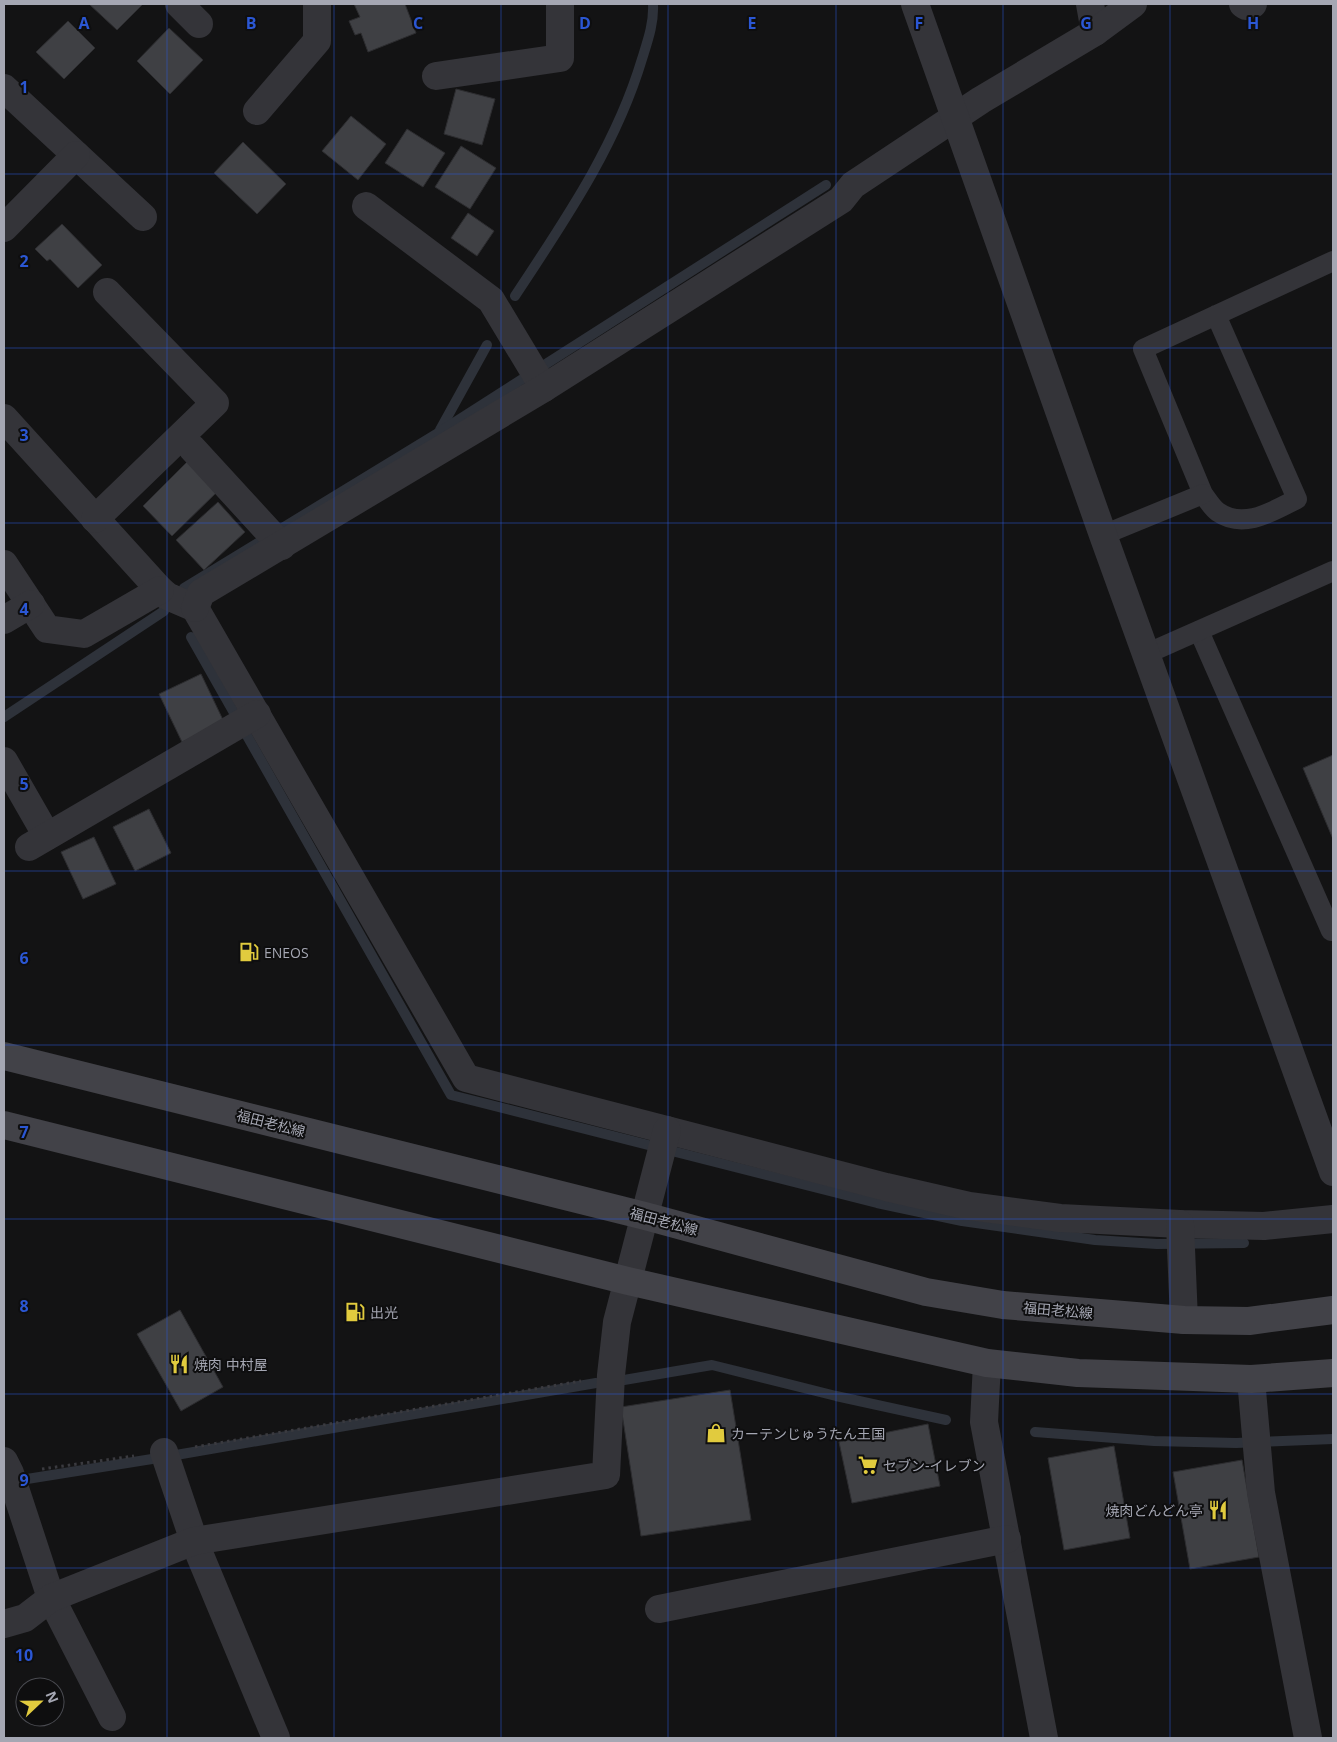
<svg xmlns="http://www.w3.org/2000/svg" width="1337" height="1742" font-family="'Open Sans','Noto Sans JP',sans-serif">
  <rect width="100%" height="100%" fill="#131314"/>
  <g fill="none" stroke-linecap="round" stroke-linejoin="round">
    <!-- stream -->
    <g stroke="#2e323a" stroke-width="10">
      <path d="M515,296c50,-76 101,-150 127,-237 6,-19 12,-36 11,-55"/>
      <polyline points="440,430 487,345"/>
      <polyline points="184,588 438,433 826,185"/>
      <polyline points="191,637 451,1095 877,1203 962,1221 1095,1240 1157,1244 1244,1243"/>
      <polyline points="4,717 164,611"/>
      <polyline points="624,1380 712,1365 836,1396 946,1420"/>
      <polyline points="1035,1432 1154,1441 1236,1443 1333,1439"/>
      <polyline points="176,1455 596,1383"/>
      <polyline points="27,1479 152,1459"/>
    </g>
  </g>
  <!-- building -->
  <g fill="#3f4044" stroke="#2d2d30">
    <polygon points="89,4 143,4 117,30"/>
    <polygon points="354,4 405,4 416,33 368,52 361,33 355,35 349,21 360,17"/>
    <polygon points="68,21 95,48 64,79 36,52"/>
    <polygon points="169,28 203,60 170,94 137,61"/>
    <polygon points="456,89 495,99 482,145 444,134"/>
    <polygon points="351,116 386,144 358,180 322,151"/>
    <polygon points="407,129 445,153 423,187 385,163"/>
    <polygon points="243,142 286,184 257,214 214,173"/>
    <polygon points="461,146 496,168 470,209 435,187"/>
    <polygon points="468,213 494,231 477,256 451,238"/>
    <polygon points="62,224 102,265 78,288 50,259 47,261 35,249"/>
    <polygon points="187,462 217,492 172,536 143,506"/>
    <polygon points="218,502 245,532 204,570 176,540"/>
    <polygon points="201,674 224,722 182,742 159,694"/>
    <polygon points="1333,755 1333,839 1303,768"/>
    <polygon points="149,809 171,853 135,871 113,827"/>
    <polygon points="94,837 116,884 83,899 61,852"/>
    <polygon points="180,1310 223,1387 181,1411 137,1334"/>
    <polygon points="730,1390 751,1520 641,1536 621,1407"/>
    <polygon points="928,1424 940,1486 852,1503 839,1442"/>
    <polygon points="1114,1446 1130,1538 1064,1550 1048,1458"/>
    <polygon points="1242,1460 1259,1557 1190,1569 1173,1472"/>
  </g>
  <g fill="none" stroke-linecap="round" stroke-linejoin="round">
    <!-- path -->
    <g stroke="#3a3a3f" stroke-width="3" stroke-dasharray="2.5 4" stroke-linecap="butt">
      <polyline points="195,1447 581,1381"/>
      <polyline points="42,1469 134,1456"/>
    </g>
    <!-- service -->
    <g stroke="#343439" stroke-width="20">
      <path d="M1216,315l81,184c-24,12 -53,31 -79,13 -6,-4 -11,-13 -15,-18l-60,-145 190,-88"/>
      <polyline points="1103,535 1203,494"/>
      <polyline points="1199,631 1331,931 1333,930"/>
      <polyline points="1146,654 1333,571"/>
    </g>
    <!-- minor -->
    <g stroke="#343439" stroke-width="28">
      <polyline points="179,4 199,24"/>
      <polyline points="1090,4 1095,32"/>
      <polyline points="1243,4 1246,6 1253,4"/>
      <polyline points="436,76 560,58 560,4"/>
      <polyline points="4,88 143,217"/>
      <polyline points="257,111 317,41 317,4"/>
      <polyline points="366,206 491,300 544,388"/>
      <polyline points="4,228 76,155"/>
      <polyline points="4,418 160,590 167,596 195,608 466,1078 886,1187 969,1206 1060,1218 1180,1224 1264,1226 1333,1219"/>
      <polyline points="192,448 282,546"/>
      <polyline points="95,519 215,403 107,292"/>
      <polyline points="4,564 47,629 84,634 160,590"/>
      <polyline points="195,608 201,593 544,388 841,200 853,185 981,100 1095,32 1133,4"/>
      <polyline points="4,620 31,604"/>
      <polyline points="4,761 47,836"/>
      <polyline points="29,847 257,714"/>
      <polyline points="1180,1224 1184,1320"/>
      <polyline points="987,1363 984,1422 1044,1738"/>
      <polyline points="1251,1379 1261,1493 1308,1738"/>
      <polyline points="164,1452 194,1541 276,1738"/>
      <polyline points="4,1461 10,1473 51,1598 112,1717"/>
      <polyline points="659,1609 1007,1539"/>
      <polyline points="4,1624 25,1618 51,1598 194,1541 606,1475 611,1375 617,1322 667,1130"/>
    </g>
    <!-- tertiary -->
    <polyline stroke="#343439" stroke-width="28" points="915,4 1103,535 1333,1172"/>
    <!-- secondary -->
    <g stroke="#424248" stroke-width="28">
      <polyline points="4,1056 645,1216 926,1292 1003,1305 1184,1320 1249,1321 1333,1310"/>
      <polyline points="4,1125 628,1281 987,1363 1078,1373 1251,1379 1333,1373"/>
    </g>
  </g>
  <!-- grid -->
  <path fill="none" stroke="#2b57d4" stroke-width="1" stroke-opacity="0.55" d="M167,4v1734M334,4v1734M501,4v1734M668,4v1734M836,4v1734M1003,4v1734M1170,4v1734M4,174h1329M4,348h1329M4,523h1329M4,697h1329M4,871h1329M4,1045h1329M4,1219h1329M4,1394h1329M4,1568h1329"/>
  <!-- icons -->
  <defs>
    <symbol id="fuel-bare" viewBox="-9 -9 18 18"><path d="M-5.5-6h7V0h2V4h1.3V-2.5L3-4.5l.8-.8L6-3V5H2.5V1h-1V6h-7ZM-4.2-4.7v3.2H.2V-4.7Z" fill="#e1cb3e" stroke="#0e0e0f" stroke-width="2.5" paint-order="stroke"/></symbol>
    <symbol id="restaurant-bare" viewBox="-9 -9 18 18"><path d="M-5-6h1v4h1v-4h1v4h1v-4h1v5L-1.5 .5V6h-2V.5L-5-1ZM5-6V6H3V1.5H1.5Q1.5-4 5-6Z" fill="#e1cb3e" stroke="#0e0e0f" stroke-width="2.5" paint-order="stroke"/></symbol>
    <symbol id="shop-bare" viewBox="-9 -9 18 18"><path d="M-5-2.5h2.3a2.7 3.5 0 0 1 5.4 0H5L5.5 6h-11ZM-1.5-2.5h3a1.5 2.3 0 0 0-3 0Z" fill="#e1cb3e" stroke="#0e0e0f" stroke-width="2.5" paint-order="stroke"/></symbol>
    <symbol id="supermarket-bare" viewBox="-9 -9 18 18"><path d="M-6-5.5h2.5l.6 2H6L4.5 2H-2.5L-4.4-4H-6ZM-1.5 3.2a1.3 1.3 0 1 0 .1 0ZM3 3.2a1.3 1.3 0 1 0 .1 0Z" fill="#e1cb3e" stroke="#0e0e0f" stroke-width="2.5" paint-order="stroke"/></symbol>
  </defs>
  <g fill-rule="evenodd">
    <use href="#fuel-bare" x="235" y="938" width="28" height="28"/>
    <use href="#fuel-bare" x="341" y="1298" width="28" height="28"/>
    <use href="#restaurant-bare" x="165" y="1350" width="28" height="28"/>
    <use href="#shop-bare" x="702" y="1419" width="28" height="28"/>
    <use href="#supermarket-bare" x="854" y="1451" width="28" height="28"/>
    <use href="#restaurant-bare" x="1204" y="1496" width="28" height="28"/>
  </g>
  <g text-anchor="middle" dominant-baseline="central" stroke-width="4" stroke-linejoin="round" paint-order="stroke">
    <!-- poi labels -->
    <g font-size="14" fill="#a5a7b3" stroke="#0e0e0f" text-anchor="start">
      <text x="264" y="952">ENEOS</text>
      <text x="370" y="1312">出光</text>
      <text x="194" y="1364">焼肉 中村屋</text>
      <text x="731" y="1433">カーテンじゅうたん王国</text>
      <text x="883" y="1465">セブン-イレブン</text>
      <text x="1203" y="1510" text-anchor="end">焼肉どんどん亭</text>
    </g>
    <!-- street labels -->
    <g font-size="14" fill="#a5a7b3" stroke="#0e0e0f">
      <text transform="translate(271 1123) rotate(14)">福田老松線</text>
      <text transform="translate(664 1221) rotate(15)">福田老松線</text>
      <text transform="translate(1058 1310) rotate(5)">福田老松線</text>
    </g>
  </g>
  <g font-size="16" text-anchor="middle" font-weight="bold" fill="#2b57d4" stroke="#0e0e0f" stroke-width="4" stroke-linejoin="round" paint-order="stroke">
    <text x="84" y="29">A</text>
    <text x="251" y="29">B</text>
    <text x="418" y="29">C</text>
    <text x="585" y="29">D</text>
    <text x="752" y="29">E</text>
    <text x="919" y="29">F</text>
    <text x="1086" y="29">G</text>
    <text x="1253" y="29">H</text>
    <text x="24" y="93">1</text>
    <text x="24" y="267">2</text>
    <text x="24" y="441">3</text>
    <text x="24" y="615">4</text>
    <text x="24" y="790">5</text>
    <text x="24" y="964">6</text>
    <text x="24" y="1138">7</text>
    <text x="24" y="1312">8</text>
    <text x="24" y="1486">9</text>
    <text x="24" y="1661">10</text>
  </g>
  <!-- border -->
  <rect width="1337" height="1742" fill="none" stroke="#a5a7b3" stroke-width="10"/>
  <!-- north arrow -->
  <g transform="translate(40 1702) rotate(68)"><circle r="24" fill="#0e0e0f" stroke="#4a4b51"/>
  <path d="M0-4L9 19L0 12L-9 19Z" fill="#e1cb3e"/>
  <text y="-8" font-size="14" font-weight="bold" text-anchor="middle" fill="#a5a7b3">N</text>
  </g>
</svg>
